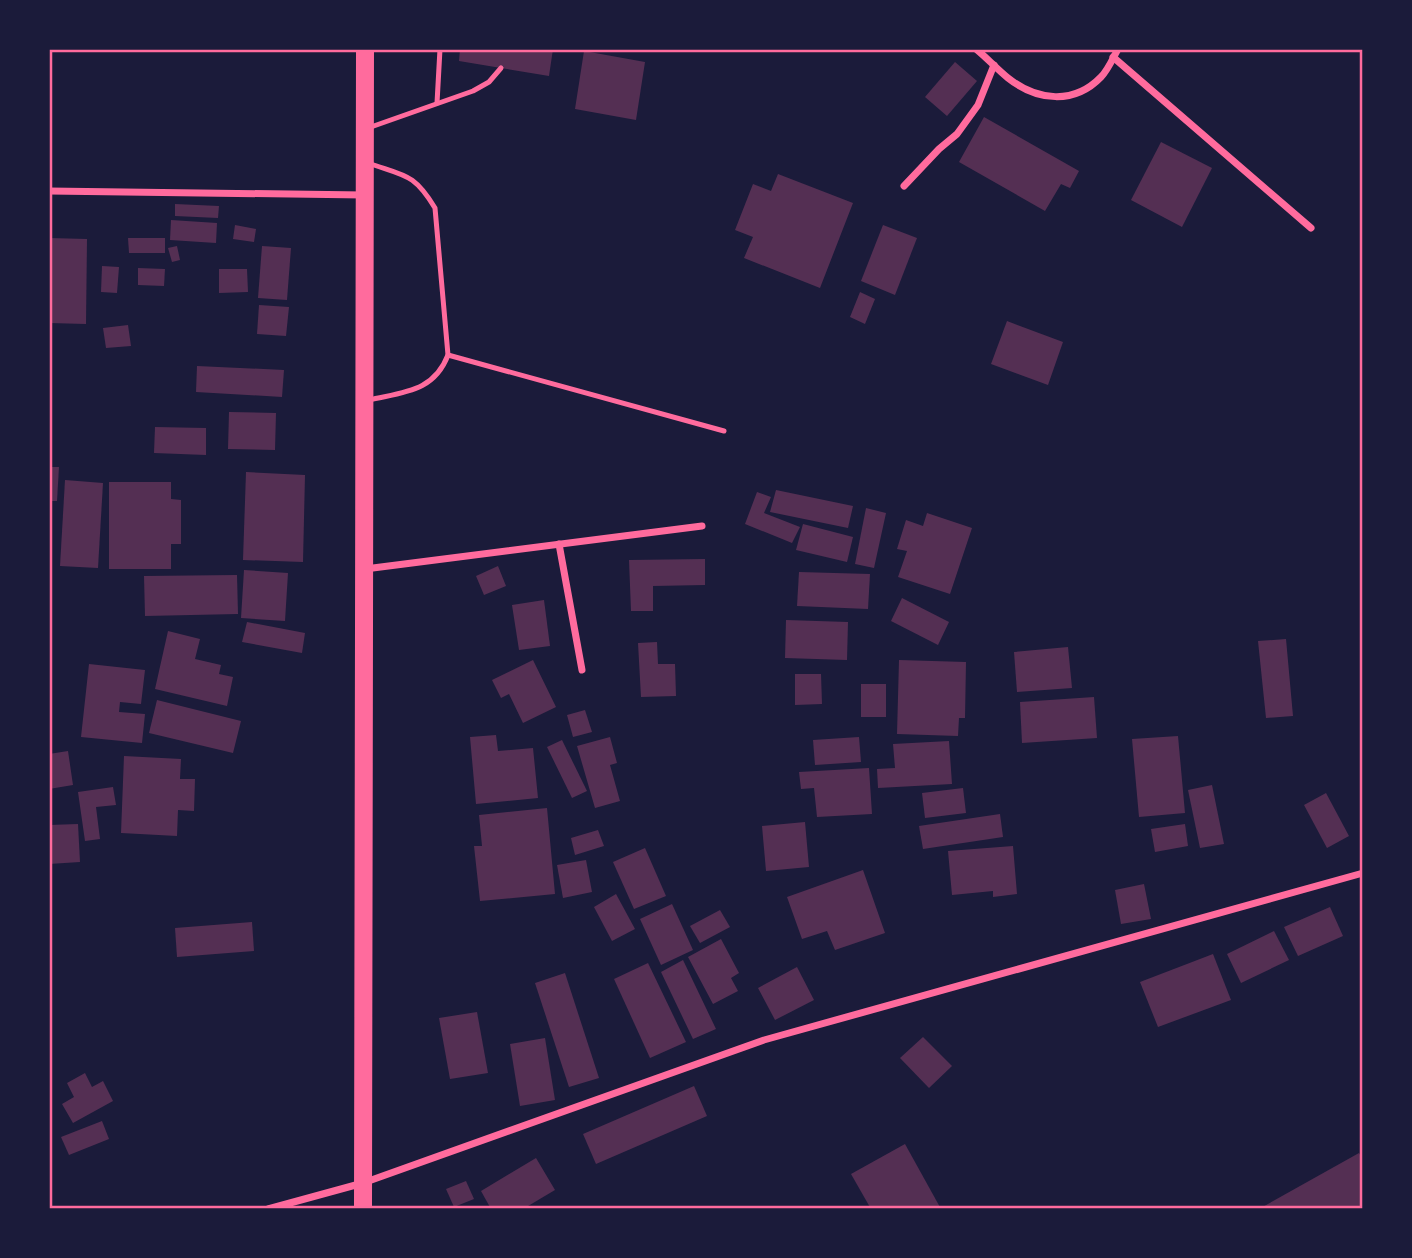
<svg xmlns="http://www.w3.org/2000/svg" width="1412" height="1258" font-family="Merriweather,serif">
  <rect width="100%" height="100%" fill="#1b1b3a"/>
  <!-- building -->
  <g fill="#542f53">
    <polygon points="460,49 553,49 549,76 459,61"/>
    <polygon points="584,51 645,62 636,120 575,109"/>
    <polygon points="955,62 977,81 947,116 925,97"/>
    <polygon points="984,117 1079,171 1070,188 1061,184 1045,211 959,162"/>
    <polygon points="1161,142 1212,168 1182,227 1131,200"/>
    <polygon points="778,174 853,203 820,288 744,258 753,237 735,230 753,184 771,191"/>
    <polygon points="175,204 219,206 218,218 175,216"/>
    <polygon points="171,220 217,223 216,243 170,240"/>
    <polygon points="235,225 256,229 254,242 233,239"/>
    <polygon points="883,225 917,238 895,295 861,281"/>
    <polygon points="49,238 87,239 86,324 49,323"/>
    <polygon points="128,238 165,238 165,253 129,253"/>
    <polygon points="177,246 180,260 172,262 168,248"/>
    <polygon points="262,246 291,248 287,300 258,298"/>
    <polygon points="102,266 119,267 117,293 101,292"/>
    <polygon points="138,268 165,269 164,286 138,285"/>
    <polygon points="219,269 247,269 248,292 219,293"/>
    <polygon points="860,292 875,299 865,324 850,317"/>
    <polygon points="259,305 289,307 286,336 257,334"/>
    <polygon points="1007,321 1063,342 1048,385 991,364"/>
    <polygon points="128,325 131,346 106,348 103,328"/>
    <polygon points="197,366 284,370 282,397 196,392"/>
    <polygon points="229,412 276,413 275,450 228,449"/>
    <polygon points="155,427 206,428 206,455 154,453"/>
    <polygon points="49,467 59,467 57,501 49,501"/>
    <polygon points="246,472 305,475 303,562 243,560"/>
    <polygon points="65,480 103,483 98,568 60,566"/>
    <polygon points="109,482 171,482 171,499 181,500 181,544 171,544 171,569 109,569"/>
    <polygon points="776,490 853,506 848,528 770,512"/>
    <polygon points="757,492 771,497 764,513 800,527 792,543 745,524"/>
    <polygon points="866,508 886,513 874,568 855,564"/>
    <polygon points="927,513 972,528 950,594 898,577 907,551 897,549 906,520 923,526"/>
    <polygon points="803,524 853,537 847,562 796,550"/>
    <polygon points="705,559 705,585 653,586 653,611 631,611 629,560"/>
    <polygon points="498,566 506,586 484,595 476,576"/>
    <polygon points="244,570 288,573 285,621 241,618"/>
    <polygon points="799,572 870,574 868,609 797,606"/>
    <polygon points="237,575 238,614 145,616 144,576"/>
    <polygon points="902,598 949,622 938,645 891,621"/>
    <polygon points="544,600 550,646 519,650 512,605"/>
    <polygon points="786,620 848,622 847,660 785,658"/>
    <polygon points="247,622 305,633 302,653 242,642"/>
    <polygon points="168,631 200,639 195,659 221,665 219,674 233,677 227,706 155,689"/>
    <polygon points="1286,639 1293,716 1266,718 1258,641"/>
    <polygon points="657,642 658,664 675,664 676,696 641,697 638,643"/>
    <polygon points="1068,647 1072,688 1017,692 1014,652"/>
    <polygon points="533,660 556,707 523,723 509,694 501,698 492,680"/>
    <polygon points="899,660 966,662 965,718 959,718 958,736 897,734"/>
    <polygon points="89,664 145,670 141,704 120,702 119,712 145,714 142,743 81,737"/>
    <polygon points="795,674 821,674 822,704 795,705"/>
    <rect x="861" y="684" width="25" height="33"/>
    <polygon points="1094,697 1097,738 1022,743 1020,702"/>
    <polygon points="157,700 241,721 233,753 149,733"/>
    <polygon points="585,710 592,732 573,737 567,715"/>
    <polygon points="496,735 498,751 533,748 538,798 476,804 470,737"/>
    <polygon points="1178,736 1185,813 1139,817 1132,739"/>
    <polygon points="610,737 617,763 610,765 620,801 595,808 577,746"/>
    <polygon points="859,737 861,762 815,765 813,740"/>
    <polygon points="562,740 587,791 572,798 547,747"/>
    <polygon points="949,741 952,784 878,788 877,769 895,768 893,744"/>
    <polygon points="68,751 73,785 49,789 49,754"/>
    <polygon points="124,756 181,759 180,779 195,779 194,811 178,810 177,836 121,833"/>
    <polygon points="869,768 872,814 817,817 814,788 801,789 799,772"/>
    <polygon points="1212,785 1224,844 1200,848 1188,790"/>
    <polygon points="113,787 116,805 96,807 100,839 85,841 78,792"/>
    <polygon points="963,788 966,813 925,818 922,793"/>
    <polygon points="1326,793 1349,836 1327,848 1304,805"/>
    <polygon points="547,808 555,894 480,901 474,846 482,846 479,815"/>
    <polygon points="1000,814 1003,837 923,849 919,826"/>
    <polygon points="805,822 809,867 766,871 762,826"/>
    <polygon points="78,824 80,862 49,864 49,825"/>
    <polygon points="1185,824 1188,846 1155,852 1151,829"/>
    <polygon points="598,830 604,846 575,855 571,838"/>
    <polygon points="1013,846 1017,894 993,897 993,891 952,895 948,851"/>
    <polygon points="645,848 666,896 634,909 613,862"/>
    <polygon points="586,860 592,892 563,898 557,865"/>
    <polygon points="863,870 885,933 835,950 827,931 802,939 787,897"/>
    <polygon points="1144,884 1151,919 1121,924 1115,890"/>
    <polygon points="616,894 635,929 612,941 594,907"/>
    <polygon points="672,904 693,950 661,965 640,919"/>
    <polygon points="1330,907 1343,936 1298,956 1284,927"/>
    <polygon points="720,910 730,927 700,943 690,926"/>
    <polygon points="252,922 254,951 177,957 175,928"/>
    <polygon points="1274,931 1289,960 1241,983 1227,954"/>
    <polygon points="721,939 739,973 731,978 738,991 713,1004 688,957"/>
    <polygon points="1213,954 1231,1000 1158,1027 1140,982"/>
    <polygon points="683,960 716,1029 693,1039 661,972"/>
    <polygon points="648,963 686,1042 650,1058 614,979"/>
    <polygon points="797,967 814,1000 775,1020 758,988"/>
    <polygon points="565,973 599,1078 569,1087 535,983"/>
    <polygon points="477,1012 488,1073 450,1079 439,1018"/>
    <polygon points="923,1037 952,1066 929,1088 900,1058"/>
    <polygon points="545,1038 555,1100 520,1106 510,1044"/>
    <polygon points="85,1073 92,1087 103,1081 113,1101 73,1123 62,1104 74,1097 67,1083"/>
    <polygon points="694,1086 707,1116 596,1164 583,1134"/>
    <polygon points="102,1121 109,1139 69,1155 61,1137"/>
    <polygon points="905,1144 941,1209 871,1209 851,1174"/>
    <polygon points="1359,1153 1363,1160 1363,1209 1259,1209"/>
    <polygon points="536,1158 555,1190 523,1209 491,1209 481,1191"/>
    <polygon points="466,1181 474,1199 454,1207 446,1189"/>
  </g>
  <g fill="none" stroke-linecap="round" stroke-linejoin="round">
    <!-- service -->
    <g stroke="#ff6b9d" stroke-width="5">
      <polyline points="437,103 440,49"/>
      <polyline points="368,128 473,91 489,82 501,68"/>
      <path d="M368,163c37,13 46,10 67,45l13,147c-14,37 -45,37 -79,45"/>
      <polyline points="448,355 724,431"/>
    </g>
    <!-- minor -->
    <g stroke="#ff6b9d" stroke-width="7">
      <path d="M976,49c11,9 21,20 32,29 29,23 66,27 93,-1 7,-7 12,-19 17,-28"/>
      <polyline points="1113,57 1311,228"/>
      <polyline points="904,186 939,149 957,134 978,105 994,65"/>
      <polyline points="49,191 364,195"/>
      <polyline points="559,544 582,670"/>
      <polyline points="365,569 702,526"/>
      <polyline points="268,1209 363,1183 764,1040 1363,873"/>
    </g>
    <!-- primary -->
    <polyline stroke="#ff6b9d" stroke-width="18" points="363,1209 365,49"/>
  </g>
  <!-- border -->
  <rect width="1412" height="1258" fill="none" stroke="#1b1b3a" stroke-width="102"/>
  <rect x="51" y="51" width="1310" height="1156" fill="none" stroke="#ff6b9d" stroke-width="2.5"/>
</svg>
